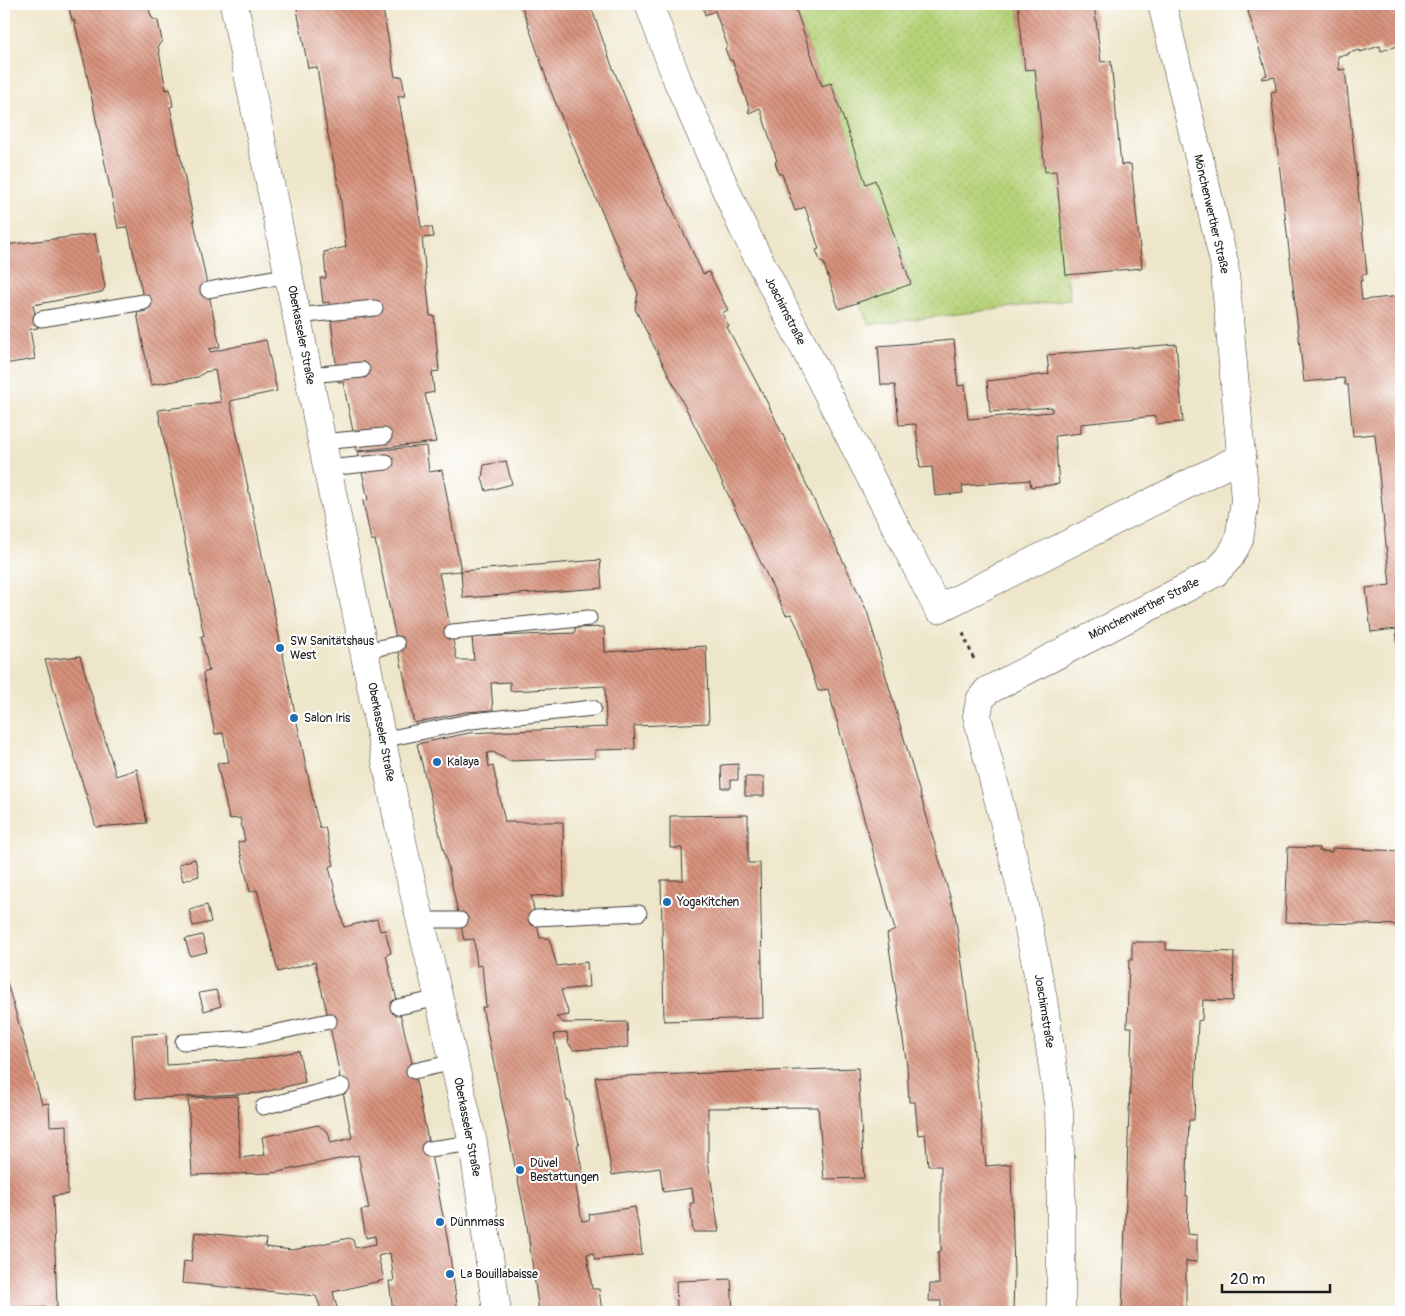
<svg xmlns="http://www.w3.org/2000/svg" width="1405" height="1316" font-family="Pangolin,sans-serif">
  <defs>
    <pattern id="grass-dots" width="8" height="8" patternUnits="userSpaceOnUse" patternTransform="scale(1.25)"><rect width="8" height="8" fill="#b6d279"/><path d="M2 2h.1M6 6h.1" fill="none" stroke="#9cb468" stroke-width="1.8" stroke-linecap="round"/></pattern>
    <pattern id="building-back-hatch" width="6" height="6" patternUnits="userSpaceOnUse" patternTransform="scale(1.25)"><rect width="6" height="6" fill="#d8927c"/><path d="M-1 5l2 2M0 0l6 6M5-1l2 2" fill="none" stroke="#ae7665"/></pattern>
  </defs>
  <rect width="100%" height="100%" fill="#fff"/>
  <filter id="ink" filterUnits="userSpaceOnUse"><feTurbulence type="fractalNoise" baseFrequency=".02" numOctaves="2"/><feDisplacementMap in="SourceGraphic" scale="10" xChannelSelector="R" yChannelSelector="G"/><feConvolveMatrix kernelMatrix="1 2 1 2 8 2 1 2 1" color-interpolation-filters="sRGB"/></filter>
  <filter id="wash" filterUnits="userSpaceOnUse"><feTurbulence type="fractalNoise" baseFrequency=".0096" numOctaves="4" result="noise"/><feDisplacementMap in="SourceGraphic" scale="20" xChannelSelector="R" yChannelSelector="G"/><feGaussianBlur stdDeviation="1.12" result="paint"/><feColorMatrix in="noise" values="0 0 0 0 0 0 0 0 0 0 0 0 0 0 0 0 0 1.4 0 .05"/><feComposite in="paint" operator="in"/></filter>
  <g filter="url(#wash)">
    <rect width="100%" height="100%" fill="#eee6ca"/>
    <!-- grass -->
    <polygon fill="url(#grass-dots)" stroke="#69774a" points="794,4 1018,4 1025,70 1035,69 1045,172 1056,171 1070,300 869,325 859,302 911,283 876,183 875,181 866,184 831,83 822,86"/>
    <g id="blocks">
      <!-- building -->
      <g fill="url(#building-back-hatch)">
        <polygon points="68,4 147,4 152,18 158,21 162,41 158,46 166,90 170,89 173,106 170,107 220,347 209,349 210,352 266,340 277,391 230,401 316,814 320,828 325,827 334,865 329,867 344,927 377,919 380,931 385,930 391,953 386,955 414,1071 436,1180 448,1242 458,1312 393,1312 389,1281 394,1281 390,1253 378,1256 384,1280 333,1292 338,1312 322,1312 316,1296 182,1283 184,1261 191,1262 195,1232 266,1239 265,1247 293,1250 349,1238 353,1240 355,1248 376,1244 375,1236 366,1238 361,1210 369,1209 358,1155 273,1173 192,1175 188,1098 238,1096 240,1158 265,1155 262,1137 318,1125 328,1132 331,1143 352,1138 329,1021 315,962 278,972 257,890 250,892 238,842 245,841 240,818 229,819 217,763 229,762 223,733 215,734 203,673 209,671 201,636 204,636 158,410 221,402 215,370 205,372 198,377 151,385 137,313 146,311 128,227 118,228 86,70 74,20 72,20"/>
        <polygon points="296,4 382,4 395,77 402,76 405,96 398,96 415,185 421,227 432,227 434,237 422,238 430,316 434,316 439,371 432,372 434,392 425,394 436,442 357,451 343,382 338,382 329,302 323,303 320,278 326,278 324,252 346,247 340,193 325,120 317,67 308,68"/>
        <polygon points="521,4 590,4 612,66 664,191 703,274 709,272 728,310 722,313 729,326 727,327 767,402 867,611 955,914 972,1035 986,1166 1011,1164 1014,1274 1013,1312 941,1312 941,1301 929,1301 930,1284 939,1284 938,1252 941,1251 941,1166 928,1166 925,1134 918,1135 915,1102 909,1102 907,1066 887,934 895,930 828,689 818,691 799,630 791,614 786,615 699,434 635,309 638,293 582,167 550,89"/>
        <polygon points="703,4 794,4 822,86 831,83 866,184 875,180 876,183 911,284 839,309 823,262 821,263 816,250 819,249 805,207 795,211 782,174 779,174 775,162 777,161 760,108 749,113 748,111 750,110 732,60 730,61 727,54 725,48 728,47 715,11 705,15"/>
        <polygon points="1018,4 1094,4 1101,62 1111,61 1121,165 1131,164 1142,268 1066,275 1056,171 1045,172 1035,69 1025,70"/>
        <polygon points="1273,4 1401,4 1401,45 1381,51 1380,46 1360,52 1360,50 1348,53 1348,55 1346,55 1338,56 1339,70 1345,69 1367,274 1362,275 1362,281 1360,281 1362,300 1401,296 1401,672 1400,673 1396,629 1371,632 1366,588 1390,585 1375,434 1353,436 1348,385 1345,385 1344,378 1304,382 1271,92 1276,91 1275,77 1262,79 1261,78 1267,75 1248,11"/>
        <polygon points="95,234 105,287 102,292 33,305 38,328 30,329 35,359 4,364 4,245"/>
        <polygon points="954,340 958,386 965,385 968,419 1052,412 1052,407 990,412 987,381 1049,374 1047,355 1176,344 1183,422 1157,424 1156,416 1081,424 1081,433 1055,436 1059,484 1031,487 1030,480 962,486 963,493 935,496 932,467 920,468 916,424 899,425 895,385 881,385 878,346"/>
        <polygon points="426,446 429,472 442,470 461,571 439,573 457,660 474,660 472,637 575,633 575,628 604,627 605,652 706,646 709,723 634,726 635,749 595,750 595,758 509,761 493,752 487,753 489,767 493,766 505,822 563,822 564,895 531,896 540,938 549,938 557,966 587,962 589,987 561,990 569,1015 556,1017 564,1023 627,1022 628,1047 573,1050 568,1042 567,1033 554,1034 567,1101 569,1100 579,1145 577,1145 584,1179 575,1180 582,1221 590,1220 589,1214 635,1207 639,1229 642,1255 595,1260 593,1253 587,1254 592,1289 599,1289 602,1312 539,1312 526,1219 482,1007 486,1007 482,965 477,966 474,939 464,940 448,867 417,744 469,733 606,727 605,686 510,691 510,682 491,683 493,710 466,712 414,723 375,540 371,540 363,501 368,500 358,452"/>
        <polygon points="506,461 512,484 486,491 482,478 484,465"/>
        <polygon points="600,560 602,588 463,598 461,571"/>
        <polygon points="80,656 116,776 137,769 147,823 96,827 45,660"/>
        <polygon points="738,764 738,780 731,780 731,788 722,788 721,765"/>
        <rect x="745" y="777" width="19" height="19"/>
        <polygon points="748,815 748,863 760,863 763,1018 664,1021 661,880 683,880 682,848 670,848 670,816"/>
        <polygon points="1288,847 1319,848 1319,851 1332,852 1332,848 1401,851 1401,925 1285,922"/>
        <polygon points="195,859 199,876 183,881 179,864"/>
        <polygon points="207,905 211,922 193,926 189,910"/>
        <polygon points="202,935 207,952 190,956 185,939"/>
        <polygon points="1132,942 1166,942 1166,950 1234,952 1233,1001 1203,1000 1202,1020 1198,1021 1194,1120 1189,1120 1186,1196 1188,1196 1187,1234 1197,1235 1197,1262 1186,1261 1186,1312 1122,1312 1132,1027 1127,1027 1129,960 1132,960"/>
        <polygon points="4,972 42,1104 49,1103 50,1126 67,1125 68,1194 53,1196 57,1307 4,1309"/>
        <polygon points="216,990 221,1006 204,1011 199,993"/>
        <polygon points="166,1033 167,1065 257,1059 299,1051 305,1082 260,1093 136,1099 132,1035"/>
        <polygon points="858,1068 864,1178 824,1179 818,1107 708,1108 708,1161 719,1232 693,1232 690,1203 694,1203 692,1188 663,1192 660,1168 612,1175 595,1077"/>
        <polygon points="731,1279 733,1312 699,1312 699,1310 677,1310 676,1281"/>
      </g>
    </g>
  </g>
  <g filter="url(#ink)">
    <use href="#blocks" fill-opacity="0" stroke="#3c3a36" stroke-width="1"/>
    <g fill="none" stroke-linecap="round" stroke-linejoin="round">
      <defs>
        <g id="service">
          <polyline points="208,290 289,275"/>
          <polyline points="297,316 375,308"/>
          <polyline points="41,319 144,302"/>
          <polyline points="309,375 362,370"/>
          <polyline points="322,442 384,436"/>
          <polyline points="328,468 386,462"/>
          <polyline points="452,632 589,618"/>
          <polyline points="364,651 397,644"/>
          <polyline points="382,740 472,721 593,708"/>
          <polyline points="536,918 639,913"/>
          <polyline points="421,920 460,920"/>
          <polyline points="398,1007 439,998"/>
          <polyline points="183,1042 250,1038 329,1021"/>
          <polyline points="414,1071 454,1062"/>
          <polyline points="263,1107 342,1086"/>
          <polyline points="429,1149 473,1143"/>
        </g>
        <g id="minor">
          <polyline points="234,4 405,855 473,1143 497,1312"/>
          <polyline points="649,4 678,82 743,228 938,609 1242,457"/>
          <polyline points="1061,1312 1061,1189 1059,1110 1043,999 1019,880 977,716 980,700 987,691 1215,573 1230,557 1239,540 1245,500 1224,262 1162,4"/>
        </g>
      </defs>
      <!-- service casing -->
      <use href="#service" stroke="#3c3a36" stroke-width="17"/>
      <!-- minor casing -->
      <use href="#minor" stroke="#3c3a36" stroke-width="29"/>
      <!-- path -->
      <polyline stroke="#3c3a36" stroke-width="3" stroke-dasharray="4 4" stroke-linecap="butt" points="963,633 975,662"/>
      <!-- service -->
      <use href="#service" stroke="#fff" stroke-width="15"/>
      <!-- minor -->
      <use href="#minor" stroke="#fff" stroke-width="28"/>
    </g>
  </g>
  <!-- markers -->
  <g fill="#1f6fb2" stroke="#fff" stroke-width="2">
    <circle cx="280" cy="648" r="5"/>
    <circle cx="294" cy="718" r="5"/>
    <circle cx="437" cy="762" r="5"/>
    <circle cx="667" cy="902" r="5"/>
    <circle cx="520" cy="1170" r="5"/>
    <circle cx="440" cy="1222" r="5"/>
    <circle cx="450" cy="1274" r="5"/>
  </g>
  <g text-anchor="middle" dominant-baseline="central" stroke-width="4" stroke-linejoin="round" paint-order="stroke">
    <!-- street labels -->
    <g font-size="12" fill="#1c1c1c" stroke="#fff">
      <text transform="translate(1211 214) rotate(77)">Mönchenwerther Straße</text>
      <text transform="translate(785 311) rotate(63)">Joachimstraße</text>
      <text transform="translate(301 335) rotate(79)">Oberkasseler Straße</text>
      <text transform="translate(1144 609) rotate(-27)">Mönchenwerther Straße</text>
      <text transform="translate(381 732) rotate(79)">Oberkasseler Straße</text>
      <text transform="translate(1044 1011) rotate(81)">Joachimstraße</text>
      <text transform="translate(467 1127) rotate(79)">Oberkasseler Straße</text>
    </g>
    <!-- poi labels -->
    <g font-size="12" fill="#1c1c1c" stroke="#fff" text-anchor="start">
      <text x="290" y="641">SW Sanitätshaus<tspan x="290" dy="14">West</tspan></text>
      <text x="304" y="718">Salon Iris</text>
      <text x="447" y="762">Kalaya</text>
      <text x="677" y="902">YogaKitchen</text>
      <text x="530" y="1163">Düvel<tspan x="530" dy="14">Bestattungen</tspan></text>
      <text x="450" y="1222">Dünnmass</text>
      <text x="460" y="1274">La Bouillabaisse</text>
    </g>
  </g>
  <!-- margin -->
  <rect width="1405" height="1316" fill="none" stroke="#fff" stroke-width="20"/>
  <!-- scale -->
  <path d="M1222 1284v8h108v-8" fill="none" stroke="#1c1c1c" stroke-width="2.5"/>
  <text x="1230" y="1284" font-size="15" fill="#1c1c1c" stroke="#ffffff" stroke-width="4" paint-order="stroke">20 m</text>
</svg>
